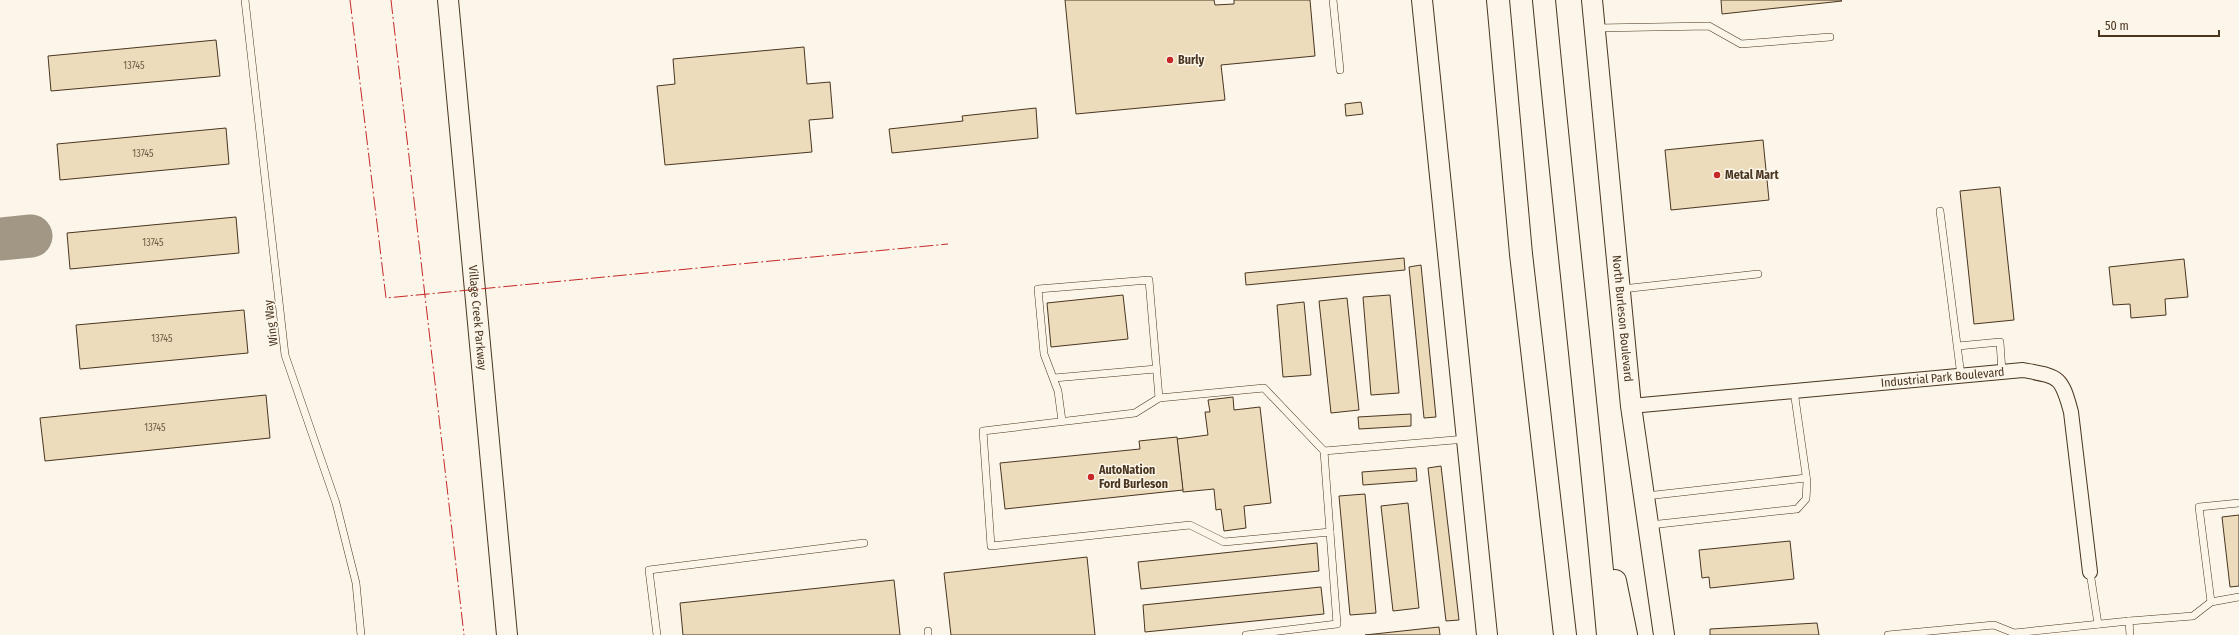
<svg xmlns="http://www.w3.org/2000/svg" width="2239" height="635" font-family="'Fira Sans Condensed',sans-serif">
  <rect width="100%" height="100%" fill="#fbf6e9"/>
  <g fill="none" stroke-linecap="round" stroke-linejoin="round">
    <!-- taxiway -->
    <polyline stroke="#a29684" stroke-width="43" points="0,239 31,236"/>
  </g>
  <!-- building -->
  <g fill="#ecdcbc" stroke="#4a3520">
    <polygon points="1065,0 1214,0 1215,5 1234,4 1234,0 1310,0 1315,56 1221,65 1225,100 1076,114"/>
    <polygon points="1721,0 1841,0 1842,1 1722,14"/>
    <polygon points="216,40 220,76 51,91 48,56"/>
    <polygon points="804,47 807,84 830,82 833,118 809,120 812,152 665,165 657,86 675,84 673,59"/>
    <polygon points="1361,102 1363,114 1346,116 1345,104"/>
    <polygon points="1036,108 1038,138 892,153 889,129 963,121 962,116"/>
    <polygon points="226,128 229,164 60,180 57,144"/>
    <polygon points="1763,140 1769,200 1671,210 1665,150"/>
    <polygon points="2000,187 2014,320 1974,324 1960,191"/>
    <polygon points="236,217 239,253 70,269 67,233"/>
    <polygon points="1404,258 1405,270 1246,285 1245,273"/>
    <polygon points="2184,259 2188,297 2165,299 2166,315 2131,318 2130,304 2113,305 2109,267"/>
    <polygon points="1421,265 1436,417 1424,418 1409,267"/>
    <polygon points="1123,295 1128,339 1051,347 1047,303"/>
    <polygon points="1390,295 1399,393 1371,395 1363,297"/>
    <polygon points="1347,298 1359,410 1331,413 1319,301"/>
    <polygon points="1304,302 1311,375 1283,377 1277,305"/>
    <polygon points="244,310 248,353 80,369 76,325"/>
    <polygon points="266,395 270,438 45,461 40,418"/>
    <polygon points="1233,397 1234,410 1260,407 1271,503 1244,506 1246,528 1224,531 1221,509 1216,510 1214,489 1183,492 1177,439 1208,435 1205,412 1210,412 1208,400"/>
    <polygon points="1411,414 1411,426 1359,429 1358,417"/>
    <polygon points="1177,437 1183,490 1005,509 1000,463 1140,449 1139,441"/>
    <polygon points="1441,466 1459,620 1446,621 1428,468"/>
    <polygon points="1416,468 1417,481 1363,485 1362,472"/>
    <polygon points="1365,494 1376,613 1350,615 1339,496"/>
    <polygon points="1408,503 1419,608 1393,611 1381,506"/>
    <polygon points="2239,515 2239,586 2230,587 2222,517"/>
    <polygon points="1790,541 1794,579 1710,588 1709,577 1702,578 1699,550"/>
    <polygon points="1317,543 1319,571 1141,589 1138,562"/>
    <polygon points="1087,557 1095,635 951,635 944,573"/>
    <polygon points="894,580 900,635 683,635 680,603"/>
    <polygon points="1321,587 1324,614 1145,632 1143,605"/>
    <polygon points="1817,623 1819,635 1710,635 1710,629"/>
    <polygon points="1439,627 1440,635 1365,635"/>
  </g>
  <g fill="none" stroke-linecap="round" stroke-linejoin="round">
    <defs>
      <g id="lane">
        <polyline points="245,0 285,355 336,503 356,583 361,635"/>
        <polyline points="1333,0 1340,70"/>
        <polyline points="1597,28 1709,26 1741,44 1830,37"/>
        <polyline points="1940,211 1961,376"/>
        <polyline points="1622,289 1758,274"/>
        <polyline points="1958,346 2000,342 2002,372"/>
        <polyline points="1054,378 1156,369"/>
        <polyline points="1062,421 1058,391 1044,354 1038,289 1149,280 1159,398"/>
        <polyline points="1324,451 1330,532"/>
        <polyline points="1646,496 1806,478"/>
        <polyline points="1650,525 1797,509 1806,499 1807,482 1794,391"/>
        <polyline points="2090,572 2098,624"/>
        <polyline points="2211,602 2199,507 2239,503"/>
        <polyline points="2129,621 2193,616 2211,602 2239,597"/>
        <polyline points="928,631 928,635"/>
        <polyline points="657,635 649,570 864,543"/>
        <polyline points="1246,635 1337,624 1330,532 1224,542 1190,525 991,546 983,431 1135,413 1159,398 1264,388 1324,451 1466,439"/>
        <polyline points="1888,635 1994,625 2014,633 2129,621 2130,635"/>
      </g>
      <g id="street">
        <path id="s1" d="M1631,406l392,-36c36,7 38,5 48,42l19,160"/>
      </g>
      <g id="secondary">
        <path id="s2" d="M448,0l59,635"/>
        <polyline points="1422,0 1487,635"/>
        <path id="s3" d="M1592,0l39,406 33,229"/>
      </g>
      <g id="highway">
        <polyline points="1498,0 1521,254 1565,635"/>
        <path d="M1544,0c20,212 45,423 64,635"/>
        <polyline points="1615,581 1626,635"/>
      </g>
    </defs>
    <!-- lane casing -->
    <use href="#lane" stroke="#4a3520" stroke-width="8"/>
    <!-- street casing -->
    <use href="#street" stroke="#4a3520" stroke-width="16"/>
    <!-- secondary casing -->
    <use href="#secondary" stroke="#4a3520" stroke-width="22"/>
    <!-- highway casing -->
    <use href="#highway" stroke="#4a3520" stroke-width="24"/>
    <!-- lane -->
    <use href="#lane" stroke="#fbf6e9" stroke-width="7"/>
    <!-- street -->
    <use href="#street" stroke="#fbf6e9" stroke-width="14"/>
    <!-- secondary -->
    <use href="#secondary" stroke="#fbf6e9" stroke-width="20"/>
    <!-- highway -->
    <use href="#highway" stroke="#fbf6e9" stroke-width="22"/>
    <!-- power -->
    <g stroke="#c62828" stroke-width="1" stroke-dasharray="14 3 2 3" stroke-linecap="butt">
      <polyline points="350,0 386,298 948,244"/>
      <polyline points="391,0 464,635"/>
    </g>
  </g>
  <!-- markers -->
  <g fill="#c62828" stroke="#fbf6e9" stroke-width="1.5">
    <circle cx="1170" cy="60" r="4"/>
    <circle cx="1717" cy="175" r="4"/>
    <circle cx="1091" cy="477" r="4"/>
  </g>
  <g text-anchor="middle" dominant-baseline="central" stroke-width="3" stroke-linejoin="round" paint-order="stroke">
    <!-- number labels -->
    <g font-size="10" fill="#725f47">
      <text x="134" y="66">13745</text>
      <text x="143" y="154">13745</text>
      <text x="153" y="243">13745</text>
      <text x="162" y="339">13745</text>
      <text x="155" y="428">13745</text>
    </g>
    <!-- poi labels -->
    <g font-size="12" font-weight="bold" fill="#4a3520" stroke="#fbf6e9" text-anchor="start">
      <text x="1178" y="60">Burly</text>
      <text x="1725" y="175">Metal Mart</text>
      <text x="1099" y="470">AutoNation<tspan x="1099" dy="14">Ford Burleson</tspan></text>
    </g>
    <!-- street labels -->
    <g font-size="12" fill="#4a3520" stroke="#fbf6e9">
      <text stroke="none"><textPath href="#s2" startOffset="319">Village Creek Parkway</textPath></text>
      <text stroke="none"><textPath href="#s3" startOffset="320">North Burleson Boulevard</textPath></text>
      <text transform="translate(271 323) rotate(-97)">Wing Way</text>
      <text stroke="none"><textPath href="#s1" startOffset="313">Industrial Park Boulevard</textPath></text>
    </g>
  </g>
  <!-- scale -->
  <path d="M2099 30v6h120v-6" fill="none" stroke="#4a3520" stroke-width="2"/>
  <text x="2105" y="30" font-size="12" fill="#4a3520" stroke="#fbf6e9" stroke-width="3" paint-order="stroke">50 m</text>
</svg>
